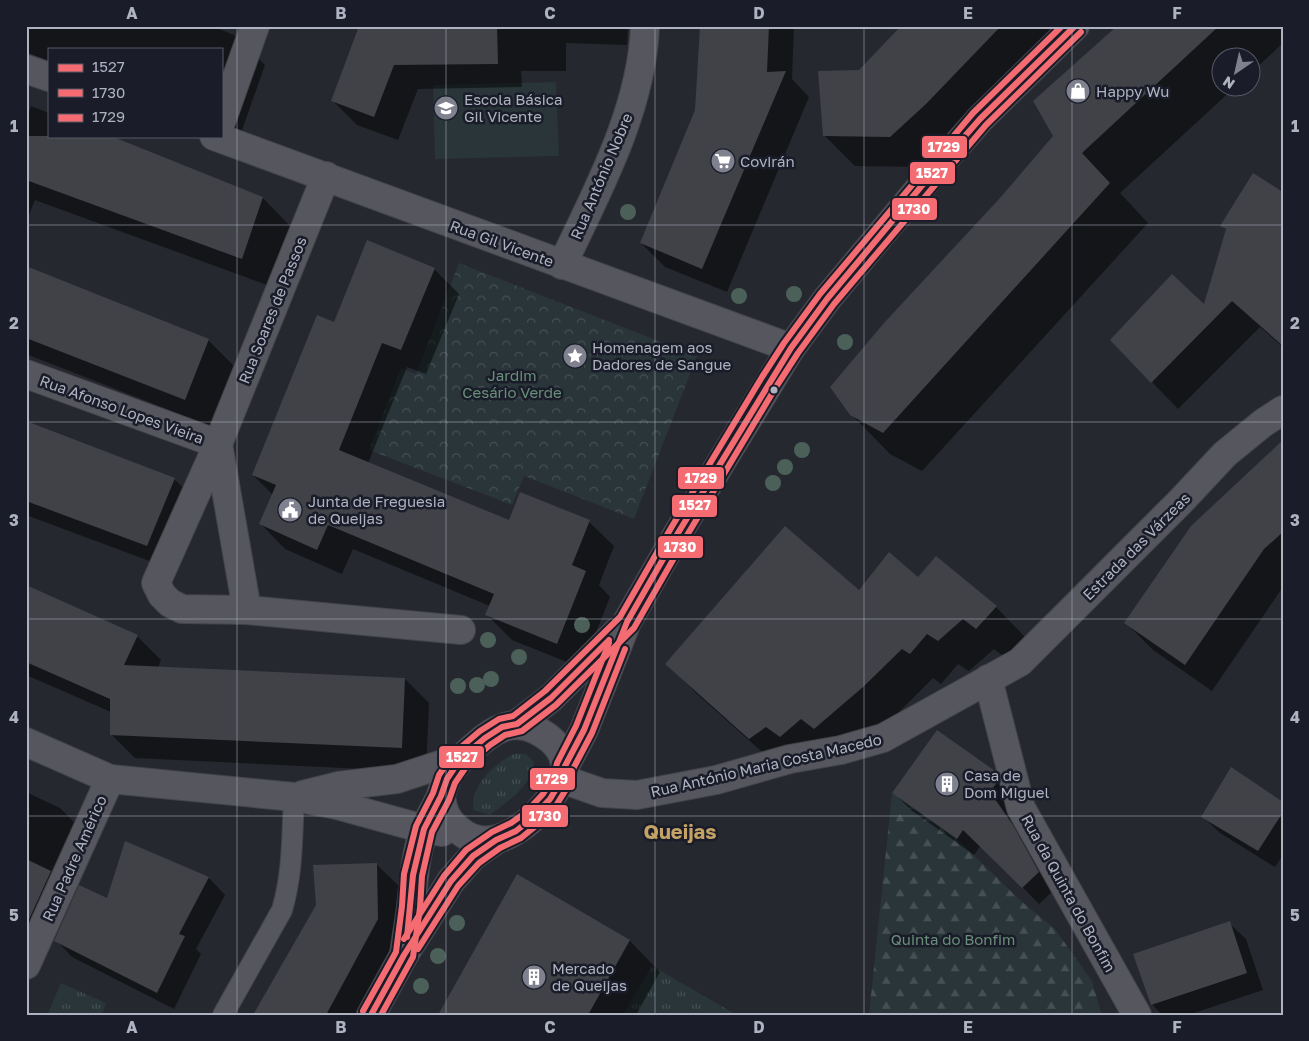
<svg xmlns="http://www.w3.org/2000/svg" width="1309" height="1041" font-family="'Golos Text',sans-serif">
  <defs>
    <pattern id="grass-tufts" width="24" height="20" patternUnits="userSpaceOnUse" patternTransform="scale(1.25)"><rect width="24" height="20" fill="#293539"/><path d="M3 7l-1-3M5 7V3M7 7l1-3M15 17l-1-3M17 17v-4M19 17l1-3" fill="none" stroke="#465054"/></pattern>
    <pattern id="forest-firs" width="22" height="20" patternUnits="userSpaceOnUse" patternTransform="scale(1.25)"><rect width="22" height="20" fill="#293539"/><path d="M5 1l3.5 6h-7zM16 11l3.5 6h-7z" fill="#465054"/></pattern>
    <pattern id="park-crowns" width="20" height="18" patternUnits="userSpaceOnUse" patternTransform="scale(1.25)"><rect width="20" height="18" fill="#293539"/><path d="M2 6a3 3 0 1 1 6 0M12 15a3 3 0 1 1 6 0" fill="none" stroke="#465054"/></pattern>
  </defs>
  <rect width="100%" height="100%" fill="#26282f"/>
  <!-- grass -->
  <g fill="url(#grass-tufts)">
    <path d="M526,754l8,8c-2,24 -26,39 -44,53l-17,-5c-2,-23 18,-44 37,-54 4,-3 11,-2 16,-2z"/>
    <polygon points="652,966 737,1015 623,1015"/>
    <polygon points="61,983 106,1003 102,1015 47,1015"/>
  </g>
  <!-- forest -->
  <polygon fill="url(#forest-firs)" points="892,793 957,839 1022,902 1055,929 1092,981 1102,1015 869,1015"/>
  <!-- park -->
  <polygon fill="url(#park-crowns)" points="459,263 697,356 634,519 524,476 512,505 369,450 401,368 416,374"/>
  <!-- garden -->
  <polygon fill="#293539" points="556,82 559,156 435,159 433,85"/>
  <!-- shadow -->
  <g fill="#0007">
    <polygon points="26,26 212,26 234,35 265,65 240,136 221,129 221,49 49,49 49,61 26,52"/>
    <polygon points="360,26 628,26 627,45 566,43 566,71 521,71 522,87 418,89 398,140 357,125 332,100"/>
    <polygon points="701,26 794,26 792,79 809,97 727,292 665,267 641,243 696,110"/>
    <polygon points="903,26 1060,26 921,167 855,166 825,136 859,71"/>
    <polygon points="1118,26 1283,26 1283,43 1252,72 1252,58 1222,58 1222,88 1234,88 1120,193 1148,223 922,471 890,454 851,414 1000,199 1054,136"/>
    <polygon points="31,106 49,113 49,136 107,136 263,198 290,226 270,286 35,200 26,222 26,120"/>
    <polygon points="1283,186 1283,347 1260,327 1178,409 1152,382 1204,306 1227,231 1221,225 1279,192"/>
    <polygon points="26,267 208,340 236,368 213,427 26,354"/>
    <polygon points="434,269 459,294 426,374 407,367 368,463 510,522 589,522 614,546 599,585 610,597 582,668 512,640 487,615 490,606 353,549 342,574 285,549 261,524 273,495 253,475 335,324"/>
    <polygon points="26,423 174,479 199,503 171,569 26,515"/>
    <polygon points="1283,441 1283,587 1212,691 1153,650 1126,623"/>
    <polygon points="936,558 996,607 1026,638 1007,659 994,649 969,671 958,664 941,684 933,678 893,718 846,759 780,768 697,694 667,664 859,592 918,578"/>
    <polygon points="26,587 137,636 161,660 158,668 405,679 429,703 426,772 135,758 111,734 111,712 26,675"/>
    <polygon points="995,772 1012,789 1014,798 1006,810 1029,843 1055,889 1039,904 981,845 974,855 911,810 894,793"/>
    <polygon points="26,792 60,808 77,825 26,939"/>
    <polygon points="1283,804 1283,855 1275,867 1220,833 1203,817"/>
    <polygon points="126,842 209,878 225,895 196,949 201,954 174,1009 72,957 56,940 108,900"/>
    <polygon points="376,864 401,888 402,944 362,1015 254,1015"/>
    <polygon points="518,875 630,941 660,972 636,1015 440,1015"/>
    <polygon points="1229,923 1246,939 1263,990 1188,1015 1162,1015 1152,1004"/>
  </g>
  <!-- building -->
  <g fill="#404248">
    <polygon points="359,26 497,26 498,64 394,65 374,117 331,101"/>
    <polygon points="700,26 769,26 767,72 786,71 702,269 640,243 695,110"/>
    <polygon points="901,26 1001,26 926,104 890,137 823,136 818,71 859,70"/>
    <polygon points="1117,26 1219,26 1082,153 1110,183 883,433 850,415 830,387 884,323 1000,198 1053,136 1033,101"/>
    <polygon points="26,136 111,136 263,197 242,259 26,180"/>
    <polygon points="1253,173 1283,192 1283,346 1232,301 1151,383 1110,340 1172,274 1204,304 1226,229 1220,226"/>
    <polygon points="367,240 435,268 401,350 382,343 339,450 509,520 520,492 590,520 572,565 586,571 557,644 485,615 494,594 328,525 317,550 259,524 276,485 252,475 317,315 334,322"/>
    <polygon points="26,266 209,339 185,400 26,338"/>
    <polygon points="26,421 175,478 147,546 26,501"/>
    <polygon points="1283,440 1283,532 1264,549 1185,665 1124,623 1191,526"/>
    <polygon points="785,526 859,590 889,552 918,577 936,556 997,606 976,629 963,619 938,641 927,634 910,654 902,649 863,687 814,729 801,719 780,737 766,727 749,739 665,664"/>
    <polygon points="26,585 138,635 124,665 405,678 402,748 110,735 110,699 26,662"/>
    <polygon points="937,730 995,771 998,781 990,792 1013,825 1039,872 1022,888 963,830 957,839 892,793"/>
    <polygon points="1231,767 1283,802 1283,812 1258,851 1201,817"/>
    <polygon points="125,841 209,877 179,934 185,936 157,993 54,941 79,885 107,898"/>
    <polygon points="26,859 51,871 26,926"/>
    <polygon points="377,863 378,919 326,1015 253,1015 316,905 313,865"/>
    <polygon points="517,874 630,940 588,1015 438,1015"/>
    <polygon points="1230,921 1247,973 1151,1005 1133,954"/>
  </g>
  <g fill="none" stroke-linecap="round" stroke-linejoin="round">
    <defs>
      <path id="service" d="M223,1015l59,-105c11,-37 10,-75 12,-113"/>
      <g id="minor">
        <polyline points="26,69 49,77"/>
        <polyline points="221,122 255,26"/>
        <polyline points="214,136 791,348"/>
        <polyline points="326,176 218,444 156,583 162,595 170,603 182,609 247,610 461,630"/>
        <path d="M562,265c35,-73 80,-156 83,-239"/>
        <polyline points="26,374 218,444"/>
        <polyline points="218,444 247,610"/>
        <polyline points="988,679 1021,808 1137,1015"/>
        <polyline points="517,724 551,698 617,632"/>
        <polyline points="26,742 110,779 294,797 337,805 424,829 442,832"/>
        <polyline points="565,766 584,730 627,622 678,533 791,348 827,299 935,170 980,119 1075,26"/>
        <polyline points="562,779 602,793 637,795 716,780 790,759 841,750 883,738 1020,662 1180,502 1225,454 1263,423 1283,410"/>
        <polyline points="302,795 338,786 397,779 461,758"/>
        <path d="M404,955c2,-16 5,-32 7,-48 3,-27 4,-54 14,-79 4,-10 10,-20 15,-30 2,-6 4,-12 6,-18 6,-14 18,-24 29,-34 18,-16 37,-28 61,-16 14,7 28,19 29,36 0,9 -6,17 -10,25 -17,28 -62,68 -95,40 -13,-10 -17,-19 -19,-35"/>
        <polyline points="26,965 110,779"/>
        <polyline points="371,1015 404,955 451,881 473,856 496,840"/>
      </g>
    </defs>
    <!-- service casing -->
    <use href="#service" stroke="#43444a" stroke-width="22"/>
    <!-- minor casing -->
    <use href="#minor" stroke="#43444a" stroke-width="30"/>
    <!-- service -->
    <use href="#service" stroke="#55565e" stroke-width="20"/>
    <!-- minor -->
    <use href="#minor" stroke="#55565e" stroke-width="28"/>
    <defs>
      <g id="bus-1">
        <polyline points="407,937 413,875 424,829 441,796 447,779 461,758 485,738 502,727 517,724 551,698 609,640"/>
        <polyline points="371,1015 404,955 451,881 473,856 496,840 516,831 531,819 550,799 562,779 565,766 584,730 627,622 678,533 791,348 827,299 935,170 980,119 1075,26"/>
      </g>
      <g id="bus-2">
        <polyline points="418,949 458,886 479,863 500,848 521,838 537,825 557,804 570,783 573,769 592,733 625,649"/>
        <polyline points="381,1015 413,957 420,908 422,876 432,832 449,800 455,783 468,764 490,745 505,735 522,731 556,705 634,628 686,537 776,387 798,353 834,304 986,125 1081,32"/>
      </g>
      <g id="bus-3">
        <polyline points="404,939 444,876 466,850 492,832 511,823 525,813 543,794 554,776 557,763 576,726 609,643"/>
        <polyline points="363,1011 396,952 402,906 404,874 416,826 433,793 439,775 454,753 480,731 499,719 513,716 545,691 620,617 671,528 762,377 784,343 820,294 973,113 1062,26"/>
      </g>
    </defs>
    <!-- bus-1 casing -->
    <use href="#bus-1" stroke="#1a1d29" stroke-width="10"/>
    <!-- bus-2 casing -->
    <use href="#bus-2" stroke="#1a1d29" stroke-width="10"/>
    <!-- bus-3 casing -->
    <use href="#bus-3" stroke="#1a1d29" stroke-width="10"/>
    <!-- bus-1 -->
    <use href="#bus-1" stroke="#f46c71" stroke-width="6"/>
    <!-- bus-2 -->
    <use href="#bus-2" stroke="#f46c71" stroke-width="6"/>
    <!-- bus-3 -->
    <use href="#bus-3" stroke="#f46c71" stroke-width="6"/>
  </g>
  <!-- trees -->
  <g fill="#4b6058">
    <circle cx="628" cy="212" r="8"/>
    <circle cx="794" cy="294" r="8"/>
    <circle cx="739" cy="296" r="8"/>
    <circle cx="845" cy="342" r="8"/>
    <circle cx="802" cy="450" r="8"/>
    <circle cx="785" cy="467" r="8"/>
    <circle cx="773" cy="483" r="8"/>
    <circle cx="582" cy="625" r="8"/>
    <circle cx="488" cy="640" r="8"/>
    <circle cx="519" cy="657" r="8"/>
    <circle cx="491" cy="679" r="8"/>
    <circle cx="477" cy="685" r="8"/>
    <circle cx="458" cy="686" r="8"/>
    <circle cx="457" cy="923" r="8"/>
    <circle cx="438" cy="956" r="8"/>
    <circle cx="421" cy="986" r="8"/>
  </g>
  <!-- grid -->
  <path fill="none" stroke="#afb2c1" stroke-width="1" stroke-opacity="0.55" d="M237,26v989M446,26v989M655,26v989M864,26v989M1072,26v989M26,225h1257M26,422h1257M26,619h1257M26,816h1257"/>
  <!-- icons -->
  <defs>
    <symbol id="shop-disc" viewBox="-11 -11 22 22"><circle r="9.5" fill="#7f828e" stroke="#1a1d29"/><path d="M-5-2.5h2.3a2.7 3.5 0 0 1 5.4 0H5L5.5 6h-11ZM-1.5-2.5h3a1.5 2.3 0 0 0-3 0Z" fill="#fff"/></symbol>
    <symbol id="school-disc" viewBox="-11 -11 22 22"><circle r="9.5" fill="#7f828e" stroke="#1a1d29"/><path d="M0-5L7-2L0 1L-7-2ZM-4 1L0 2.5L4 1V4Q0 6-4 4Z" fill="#fff"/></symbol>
    <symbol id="supermarket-disc" viewBox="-11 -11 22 22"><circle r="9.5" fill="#7f828e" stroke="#1a1d29"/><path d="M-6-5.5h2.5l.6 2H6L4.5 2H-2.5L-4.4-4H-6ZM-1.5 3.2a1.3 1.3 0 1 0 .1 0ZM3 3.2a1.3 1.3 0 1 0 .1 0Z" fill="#fff"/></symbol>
    <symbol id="sight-disc" viewBox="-11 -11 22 22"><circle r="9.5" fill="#7f828e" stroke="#1a1d29"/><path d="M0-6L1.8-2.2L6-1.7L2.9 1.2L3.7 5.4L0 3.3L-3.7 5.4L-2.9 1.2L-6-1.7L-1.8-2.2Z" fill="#fff"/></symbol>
    <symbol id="civic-disc" viewBox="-11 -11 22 22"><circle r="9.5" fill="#7f828e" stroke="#1a1d29"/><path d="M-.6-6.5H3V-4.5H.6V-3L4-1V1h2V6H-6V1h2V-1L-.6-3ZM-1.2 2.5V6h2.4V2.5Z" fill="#fff"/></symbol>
    <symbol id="building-disc" viewBox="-11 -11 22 22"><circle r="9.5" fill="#7f828e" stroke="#1a1d29"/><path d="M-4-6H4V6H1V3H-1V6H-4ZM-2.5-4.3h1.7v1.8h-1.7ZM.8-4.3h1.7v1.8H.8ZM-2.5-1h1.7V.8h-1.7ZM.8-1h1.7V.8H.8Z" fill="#fff"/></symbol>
  </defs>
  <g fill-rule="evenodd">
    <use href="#shop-disc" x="1064" y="77" width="28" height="28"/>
    <use href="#school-disc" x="432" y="94" width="28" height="28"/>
    <use href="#supermarket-disc" x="709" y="147" width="28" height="28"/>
    <use href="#sight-disc" x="561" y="342" width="28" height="28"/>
    <use href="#civic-disc" x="276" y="496" width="28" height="28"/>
    <use href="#building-disc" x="933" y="770" width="28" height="28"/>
    <use href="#building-disc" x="520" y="963" width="28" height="28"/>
  </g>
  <!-- markers -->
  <circle fill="#afb2c1" stroke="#1a1d29" stroke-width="2" cx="774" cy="390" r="4.5"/>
  <g text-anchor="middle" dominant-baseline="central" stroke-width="5" stroke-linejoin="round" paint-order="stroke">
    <!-- poi labels -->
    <g font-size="15" fill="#afb2c1" stroke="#1a1d29" text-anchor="start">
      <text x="1096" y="91">Happy Wu</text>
      <text x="464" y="99">Escola Básica<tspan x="464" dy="17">Gil Vicente</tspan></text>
      <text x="740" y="161">Covirán</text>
      <text x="592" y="347">Homenagem aos<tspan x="592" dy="17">Dadores de Sangue</tspan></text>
      <text x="308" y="501">Junta de Freguesia<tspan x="308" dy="17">de Queijas</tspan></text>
      <text x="964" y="775">Casa de<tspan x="964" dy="17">Dom Miguel</tspan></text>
      <text x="552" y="968">Mercado<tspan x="552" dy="17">de Queijas</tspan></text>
    </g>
    <!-- street labels -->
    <g font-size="15" fill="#afb2c1" stroke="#1a1d29">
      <text transform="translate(601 176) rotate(-67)">Rua António Nobre</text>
      <text transform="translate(502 243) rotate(20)">Rua Gil Vicente</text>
      <text transform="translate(272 310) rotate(-68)">Rua Soares de Passos</text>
      <text transform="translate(122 409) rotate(20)">Rua Afonso Lopes Vieira</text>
      <text transform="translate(1136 546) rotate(-45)">Estrada das Várzeas</text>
      <text transform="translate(766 765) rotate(-13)">Rua António Maria Costa Macedo</text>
      <text transform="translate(74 858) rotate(-66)">Rua Padre Américo</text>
      <text transform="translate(1069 893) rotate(61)">Rua da Quinta do Bonfim</text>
    </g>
    <!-- park labels -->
    <g font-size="15" fill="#698e79" stroke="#1a1d29">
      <text x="512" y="375">Jardim<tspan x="512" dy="17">Cesário Verde</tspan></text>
      <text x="953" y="939">Quinta do Bonfim</text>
    </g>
    <!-- district labels -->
    <g font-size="20" font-weight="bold" fill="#c5a265" stroke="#1a1d29">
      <text x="680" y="831">Queijas</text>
    </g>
  </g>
  <g stroke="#1a1d29" stroke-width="2">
    <rect x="921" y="135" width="47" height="24" rx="5" fill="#f46c71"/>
    <rect x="909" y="161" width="47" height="24" rx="5" fill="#f46c71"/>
    <rect x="891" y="197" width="47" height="24" rx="5" fill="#f46c71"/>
    <rect x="677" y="466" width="48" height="24" rx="5" fill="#f46c71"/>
    <rect x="671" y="494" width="47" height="24" rx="5" fill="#f46c71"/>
    <rect x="657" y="535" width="47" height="24" rx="5" fill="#f46c71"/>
    <rect x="438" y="745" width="47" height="24" rx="5" fill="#f46c71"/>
    <rect x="529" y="767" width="47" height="24" rx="5" fill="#f46c71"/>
    <rect x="521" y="804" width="48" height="24" rx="5" fill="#f46c71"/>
  </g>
  <g font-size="14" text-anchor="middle" font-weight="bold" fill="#fff">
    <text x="944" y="152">1729</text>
    <text x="932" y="178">1527</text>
    <text x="914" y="214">1730</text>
    <text x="701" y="483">1729</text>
    <text x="695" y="510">1527</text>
    <text x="680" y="552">1730</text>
    <text x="462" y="762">1527</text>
    <text x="552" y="784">1729</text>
    <text x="545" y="821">1730</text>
  </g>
  <!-- border -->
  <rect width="1309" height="1041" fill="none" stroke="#1a1d29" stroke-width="55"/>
  <!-- legend -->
  <rect x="48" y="48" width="175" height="90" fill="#1a1d29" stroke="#565966"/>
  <rect x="58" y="64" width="25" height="8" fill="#f46c71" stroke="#565966"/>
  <text x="92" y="72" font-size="15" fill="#afb2c1">1527</text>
  <rect x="58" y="89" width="25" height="8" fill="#f46c71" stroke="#565966"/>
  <text x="92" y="98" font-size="15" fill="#afb2c1">1730</text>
  <rect x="58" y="114" width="25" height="8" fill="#f46c71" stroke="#565966"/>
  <text x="92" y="122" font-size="15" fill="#afb2c1">1729</text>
  <!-- north arrow -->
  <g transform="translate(1236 72) rotate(214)"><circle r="24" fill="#1a1d29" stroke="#565966"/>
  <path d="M0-4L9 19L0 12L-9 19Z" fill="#7f828e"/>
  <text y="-8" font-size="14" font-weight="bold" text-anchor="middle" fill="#afb2c1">N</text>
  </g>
  <rect x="28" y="28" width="1254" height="986" fill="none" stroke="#afb2c1" stroke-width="2"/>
  <g font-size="16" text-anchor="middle" font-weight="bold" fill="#afb2c1">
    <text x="132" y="19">A</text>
    <text x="341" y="19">B</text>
    <text x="550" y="19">C</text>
    <text x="759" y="19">D</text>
    <text x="968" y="19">E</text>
    <text x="1177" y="19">F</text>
    <text x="14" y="132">1</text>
    <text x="1295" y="132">1</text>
    <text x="14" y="329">2</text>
    <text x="1295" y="329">2</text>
    <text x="14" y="526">3</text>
    <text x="1295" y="526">3</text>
    <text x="14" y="723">4</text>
    <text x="1295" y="723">4</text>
    <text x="14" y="921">5</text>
    <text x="1295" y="921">5</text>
    <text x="132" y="1033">A</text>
    <text x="341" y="1033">B</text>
    <text x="550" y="1033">C</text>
    <text x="759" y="1033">D</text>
    <text x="968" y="1033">E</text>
    <text x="1177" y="1033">F</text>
  </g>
</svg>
